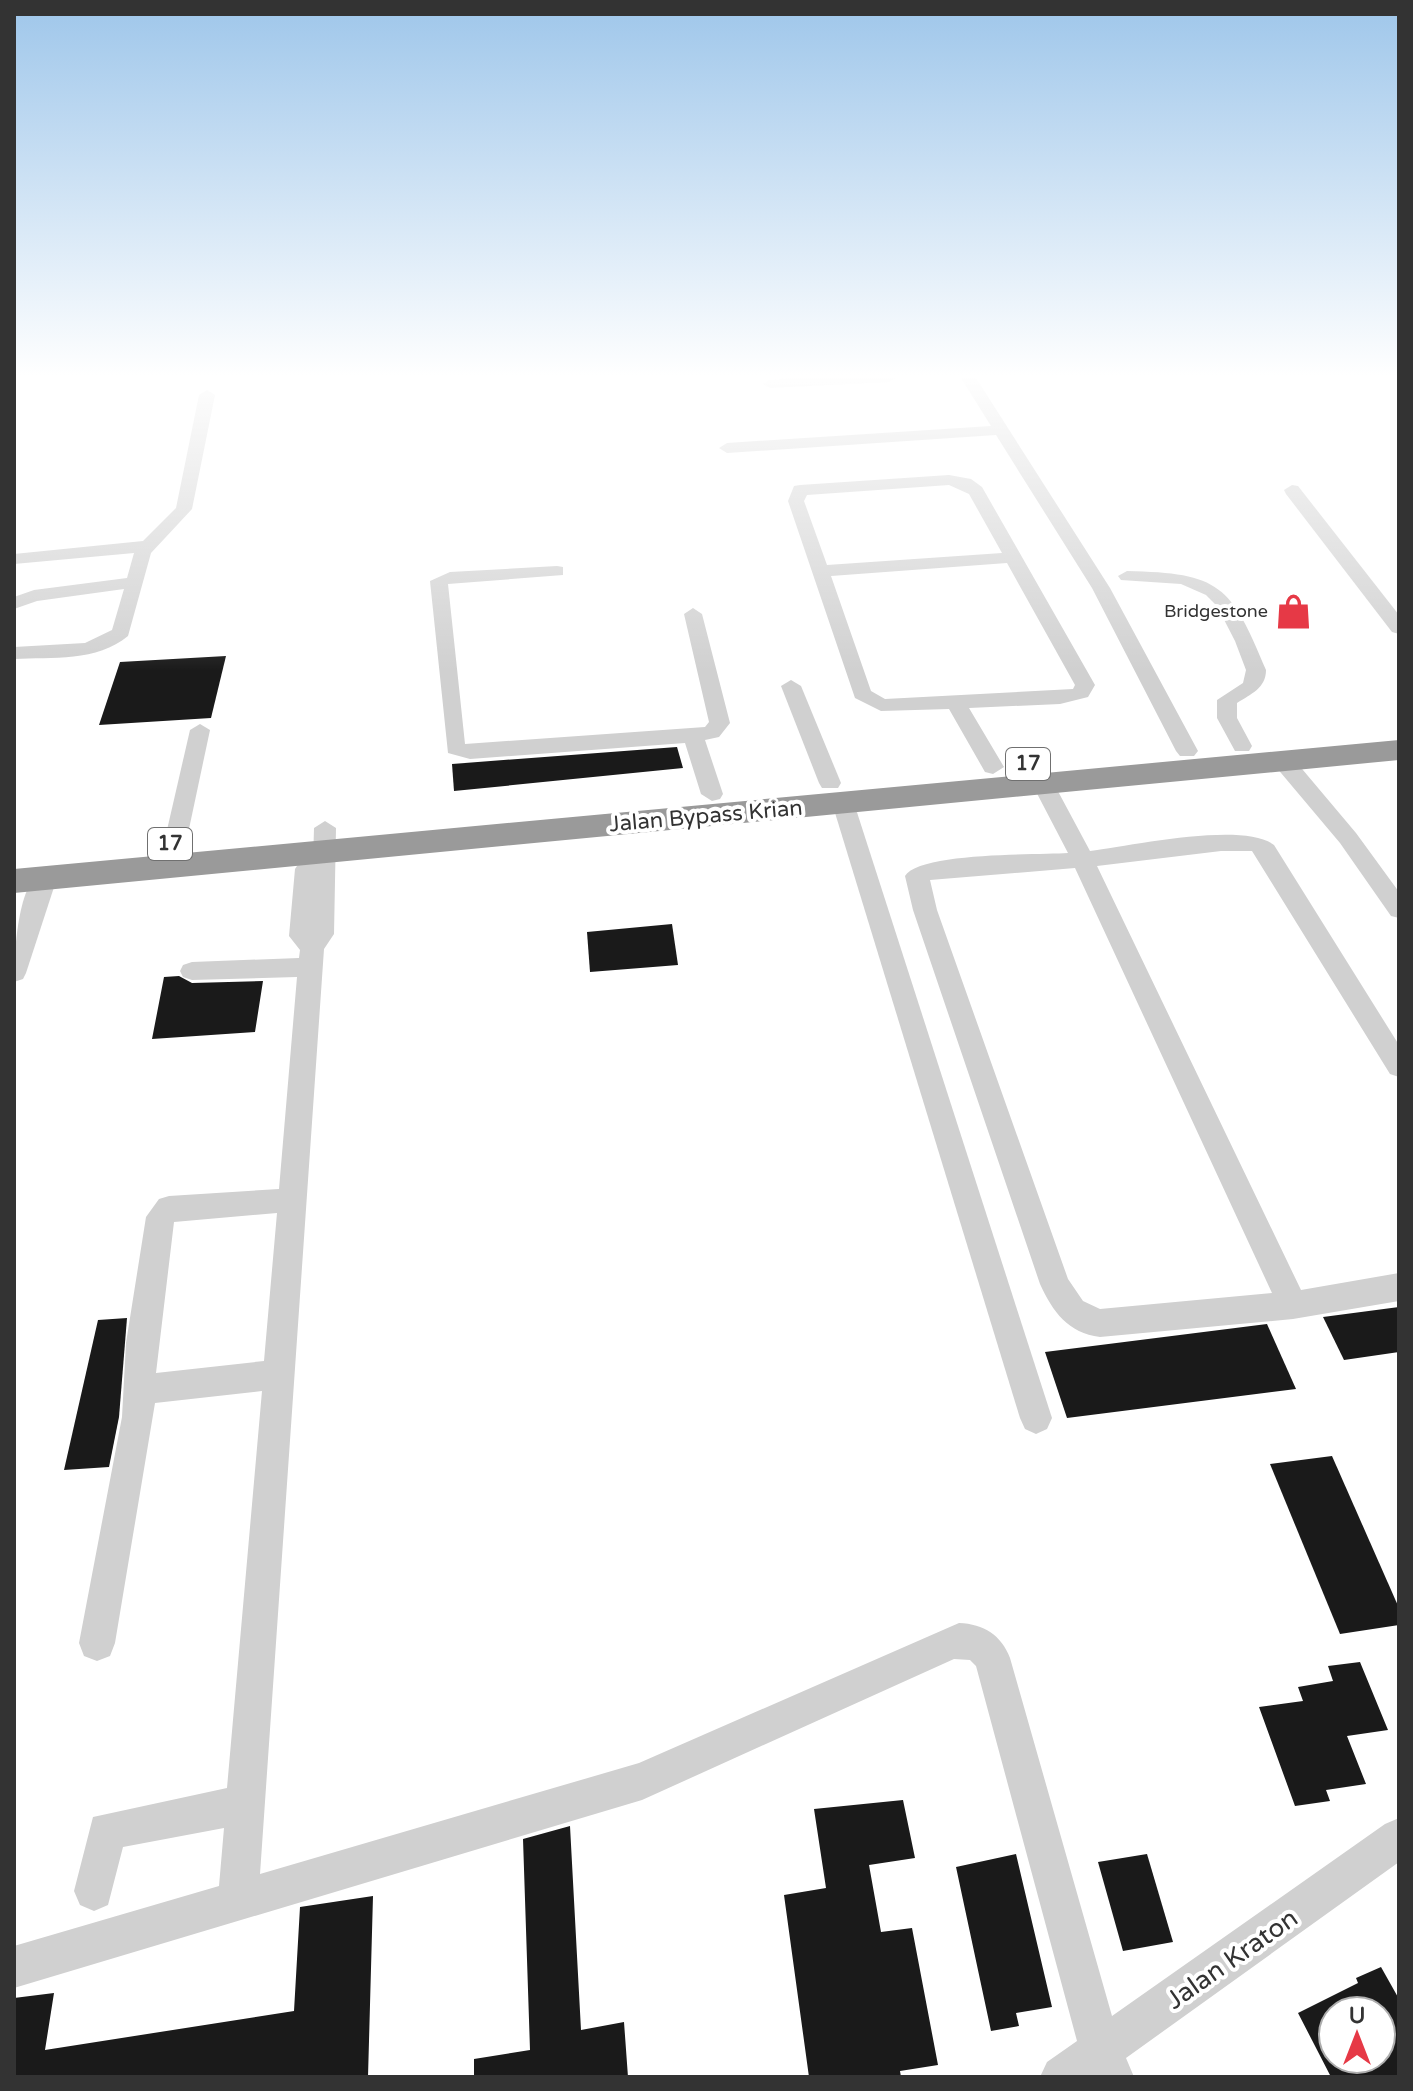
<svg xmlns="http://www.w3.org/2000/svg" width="1413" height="2091" font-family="'Varela Round',sans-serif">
  <rect width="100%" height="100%" fill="#fff"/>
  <!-- building -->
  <g fill="#1a1a1a" fill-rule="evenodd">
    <polygon points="226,656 211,718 99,725 120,662"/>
    <polygon points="677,747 683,768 454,791 452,764"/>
    <polygon points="672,924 678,965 590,972 587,932"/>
    <polygon points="179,976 192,983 263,981 255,1032 152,1039 164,977"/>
    <polygon points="1399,1307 1399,1352 1344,1360 1323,1317"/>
    <polygon points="127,1318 119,1417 109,1467 64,1470 98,1320"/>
    <polygon points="1267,1324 1296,1389 1067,1418 1045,1352"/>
    <polygon points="1332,1456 1399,1608 1399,1625 1340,1634 1270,1464"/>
    <polygon points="1360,1662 1388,1730 1347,1736 1366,1784 1326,1790 1330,1801 1295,1806 1259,1707 1303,1701 1298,1687 1333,1681 1328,1666"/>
    <polygon points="903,1800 915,1858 869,1865 881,1932 912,1928 938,2065 900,2071 901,2077 809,2077 784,1895 826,1888 814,1809"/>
    <polygon points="570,1826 581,2030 624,2022 628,2077 474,2077 474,2059 530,2050 523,1839"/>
    <polygon points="1016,1854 1052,2007 1016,2013 1019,2026 991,2031 956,1867"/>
    <polygon points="1147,1854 1173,1942 1123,1951 1098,1862"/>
    <polygon points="373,1896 368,2077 14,2077 14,1998 54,1993 45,2050 294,2011 300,1907"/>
    <path d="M1381,1967l18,32v78h-68l-33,-64 60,-30 -2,-5zM1333,2011h48v48h-48z"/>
  </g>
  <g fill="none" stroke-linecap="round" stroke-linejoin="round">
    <!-- minor -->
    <g fill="#d0d0d0" fill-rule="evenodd">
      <polygon points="791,378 896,378 889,382 770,388 763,384 770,380"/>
      <polygon points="961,378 976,378 1110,588 1198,751 1194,756 1180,756 1176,751 1092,588 996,435 727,453 719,448 727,443 991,426"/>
      <path d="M207,390l8,5 -23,114 -41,44 -23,83c-31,26 -76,21 -114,23v-12l71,-4 27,-13 12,-41 -87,12 -23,8v-12l20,-7 93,-12 7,-25 -120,11v-10l129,-13 33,-33 23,-113z"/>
      <path d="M949,475l22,4 11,8 113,198 -7,12 -28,7 -91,4 35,59 -11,7 -8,-2 -36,-63 -68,2 -26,-13 -67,-197 6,-15 6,-1zM949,485l20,9 33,59 -175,12 -23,-64 3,-6zM1007,563l68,122 -2,4 -188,10 -14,-8 -40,-115z"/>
      <polygon points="1292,485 1298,486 1399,615 1399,634 1392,632 1286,494 1284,490"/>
      <polygon points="557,566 563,567 563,575 448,584 465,744 705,727 709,722 684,614 693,608 702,614 730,723 719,737 705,740 723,794 720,799 712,801 701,794 685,743 470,759 448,753 430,581 450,572"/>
      <path d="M1127,571c93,2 104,14 139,99 0,18 -15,24 -29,33v15l15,28 -3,5h-14l-18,-33v-18l26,-17 3,-13 -11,-29 -18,-35 -11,-11 -25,-11 -60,-4 -3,-4z"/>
      <polygon points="791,680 801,686 841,783 838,788 822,788 819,783 781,686"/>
      <polygon points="200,724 210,730 186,843 175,851 164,843 190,730"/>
      <polygon points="1284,755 1292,757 1356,833 1399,892 1399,918 1391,916 1340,843 1276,767 1273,762"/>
      <path d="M1042,775l11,7 37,69c41,-5 153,-30 184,-6l125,200v32l-9,-3 -138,-223h-31l-124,15 204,424 98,-17v28l-106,18 -193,18c-32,-4 -47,-25 -60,-53l-127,-374 -8,-34c14,-24 133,-21 163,-23l-37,-71zM1075,868l197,425 -172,16 -17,-8 -15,-22 -131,-369 -7,-30z"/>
      <polygon points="843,796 854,803 1052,1418 1047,1429 1036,1434 1025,1429 1020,1418 832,803"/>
      <path d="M325,821l11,7 -2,106 -10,15 -64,925 379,-111 320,-140c25,1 42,12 51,35l102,358 273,-192 14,-6v44l-273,196 8,19h-94l7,-15 30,-21 -101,-375 -6,-6 -16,-1 -312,141 -628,188v-42l205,-60 5,-58 -101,19 -15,58 -14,6 -14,-6 -6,-14 19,-74 134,-29 35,-397 -107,12 -40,240 -5,13 -13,5 -13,-5 -5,-13 43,-226 4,-74 20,-126 13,-18 10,-3 110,-7 18,-212 -105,3 -9,-3 -3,-6 3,-6 9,-3 107,-4 1,-8 -11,-14 6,-67 4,-6h14l1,-35zM277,1213l-13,148 -108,12 18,-151z"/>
      <path d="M45,870l12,8 -31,95 -3,6 -9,3c0,-25 3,-104 31,-112z"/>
    </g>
    <!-- highway -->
    <polygon fill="#9a9a9a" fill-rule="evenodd" points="1399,740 1399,760 14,893 14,869"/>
  </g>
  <!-- sky -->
  <linearGradient id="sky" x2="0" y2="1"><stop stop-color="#9ec6ea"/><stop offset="0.56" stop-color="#fff"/><stop offset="1" stop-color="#fff" stop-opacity="0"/></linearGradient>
  <rect width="1413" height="671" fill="url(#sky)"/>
  <!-- icons -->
  <defs>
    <symbol id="shop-bare" viewBox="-9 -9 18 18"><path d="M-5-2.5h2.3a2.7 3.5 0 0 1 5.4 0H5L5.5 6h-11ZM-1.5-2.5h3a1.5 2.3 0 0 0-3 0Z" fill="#e63946" stroke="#fff" stroke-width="2.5" paint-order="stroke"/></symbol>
  </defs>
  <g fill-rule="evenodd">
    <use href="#shop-bare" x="1268" y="586" width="51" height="51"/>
  </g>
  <g text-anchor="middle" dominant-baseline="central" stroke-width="8" stroke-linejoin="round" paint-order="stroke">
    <!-- far-poi labels -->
    <g font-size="18" fill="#333" stroke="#fff" text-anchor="end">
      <text x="1268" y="611">Bridgestone</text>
    </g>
    <!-- shield labels -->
    <g fill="#fff" stroke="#707070" stroke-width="2">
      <rect x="1006" y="748" width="44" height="32" rx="6"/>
      <rect x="148" y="828" width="44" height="32" rx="6"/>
    </g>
    <g font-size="20" font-weight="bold" fill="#333">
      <text x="1028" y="764">17</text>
      <text x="170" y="844">17</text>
    </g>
    <!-- street labels -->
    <g font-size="22" fill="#333" stroke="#fff">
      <text transform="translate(706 816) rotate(-5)">Jalan Bypass Krian</text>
    </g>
    <!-- near-street labels -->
    <g font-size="26" fill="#333" stroke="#fff">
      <text transform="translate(1232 1959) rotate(-35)">Jalan Kraton</text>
    </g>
  </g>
  <!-- border -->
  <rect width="1413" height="2091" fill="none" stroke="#333333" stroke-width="32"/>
  <!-- north arrow -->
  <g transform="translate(1357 2035)"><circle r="38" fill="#ffffff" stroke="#adadad" stroke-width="2"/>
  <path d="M0-6L14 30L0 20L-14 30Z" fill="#e63946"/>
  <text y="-12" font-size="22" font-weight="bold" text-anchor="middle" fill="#333333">U</text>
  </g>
</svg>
